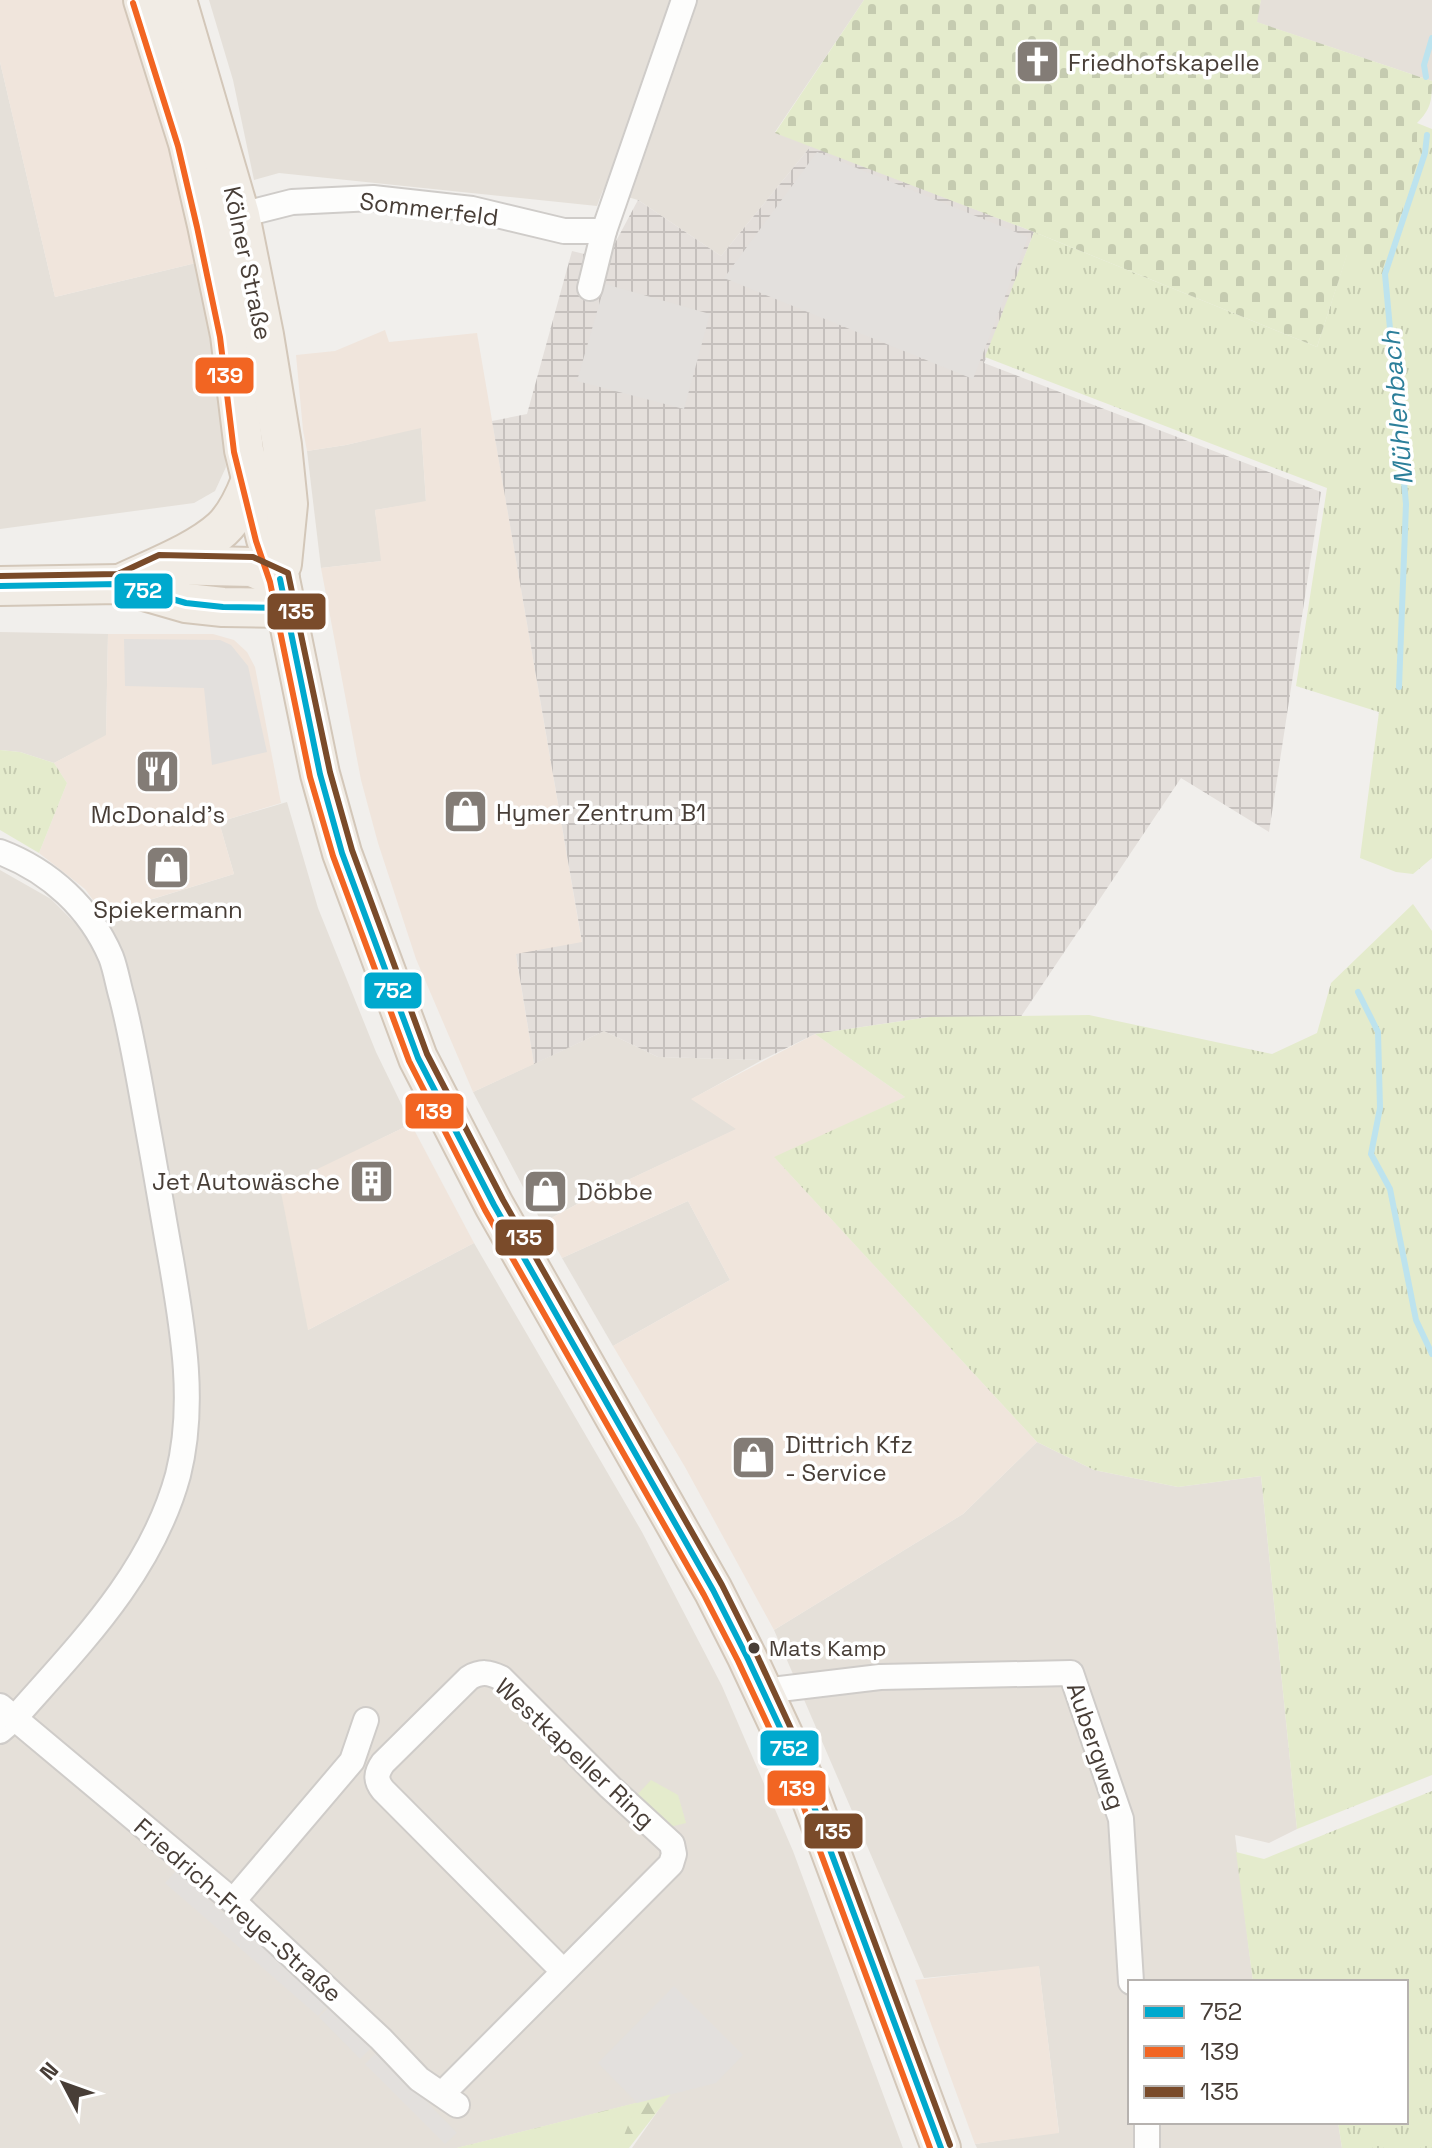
<svg xmlns="http://www.w3.org/2000/svg" width="1432" height="2148" font-family="'Space Grotesk',sans-serif">
  <defs>
    <pattern id="industrial-grid" width="8" height="8" patternUnits="userSpaceOnUse" patternTransform="scale(2)"><rect width="8" height="8" fill="#e4dfdb"/><path d="M0 4h8M4 0v8" fill="none" stroke="#c5c0bd"/></pattern>
    <pattern id="grass-tufts" width="24" height="20" patternUnits="userSpaceOnUse" patternTransform="scale(2)"><rect width="24" height="20" fill="#e4ebcc"/><path d="M3 7l-1-3M5 7V3M7 7l1-3M15 17l-1-3M17 17v-4M19 17l1-3" fill="none" stroke="#c5cbb0"/></pattern>
    <pattern id="forest-firs" width="22" height="20" patternUnits="userSpaceOnUse" patternTransform="scale(2)"><rect width="22" height="20" fill="#e4ebcc"/><path d="M5 1l3.5 6h-7zM16 11l3.5 6h-7z" fill="#c5cbb0"/></pattern>
    <pattern id="cemetery-stones" width="16" height="16" patternUnits="userSpaceOnUse" patternTransform="scale(2)"><rect width="16" height="16" fill="#e4ebcc"/><path d="M2 7V4a2 2 0 0 1 4 0v3zM10 15v-3a2 2 0 0 1 4 0v3z" fill="#c5cbb0"/></pattern>
  </defs>
  <rect width="100%" height="100%" fill="#f1efec"/>
  <!-- residential -->
  <g fill="#e5e0d9">
    <polygon points="209,0 864,0 775,132 811,146 721,256 638,200 603,190 597,206 279,173 254,180 233,80"/>
    <polygon points="1261,0 1432,0 1432,81 1256,22"/>
    <polygon points="0,62 55,297 196,263 220,395 226,467 215,491 194,503 0,529"/>
    <polygon points="421,427 426,502 375,510 382,561 321,568 307,451 346,445"/>
    <polygon points="0,632 108,634 106,736 54,763 20,752 0,750"/>
    <polygon points="287,802 318,908 376,1052 411,1124 370,1144 308,1330 474,1243 642,1532 722,1686 793,1851 903,2148 632,2148 669,2095 457,2148 0,2148 0,870 51,899 75,923 234,874 219,822"/>
    <polygon points="604,1031 658,1057 762,1060 692,1099 737,1129 581,1202 542,1223 473,1092"/>
    <polygon points="688,1201 730,1280 613,1346 562,1258"/>
    <polygon points="1037,1442 1094,1470 1178,1487 1261,1476 1297,1829 1269,1843 1235,1835 1253,1982 1130,1982 1130,2122 1338,2122 1342,2148 977,2148 975,2144 1059,2132 1039,1967 924,1978 774,1630 963,1514"/>
  </g>
  <!-- commercial -->
  <g fill="#f0e5dc">
    <polygon points="0,0 124,0 175,165 196,263 55,297 0,62"/>
    <polygon points="385,330 389,342 477,333 582,943 516,955 534,1064 473,1092 416,959 378,843 361,780 321,568 381,561 375,510 426,501 421,428 346,445 307,451 303,430 296,355 335,351"/>
    <polygon points="108,634 213,634 234,640 247,652 255,667 281,803 219,822 234,874 103,914 85,889 39,853 67,783 54,763 106,735"/>
    <polygon points="815,1034 905,1097 775,1158 1037,1442 963,1514 774,1630 685,1467 613,1346 730,1280 688,1201 562,1258 542,1223 581,1202 736,1129 691,1099"/>
    <polygon points="411,1124 474,1243 308,1330 280,1187"/>
    <polygon points="1039,1966 1059,2133 975,2144 915,1980"/>
  </g>
  <!-- industrial -->
  <polygon fill="url(#industrial-grid)" points="811,146 1034,232 984,363 1321,492 1269,832 1181,778 1020,1018 929,1017 815,1034 762,1060 658,1057 604,1031 534,1064 516,954 582,942 492,421 527,414 572,251 609,260 615,243 638,200 721,256"/>
  <!-- grass -->
  <g fill="url(#grass-tufts)">
    <polygon points="1417,123 1432,129 1432,858 1413,874 1396,872 1360,858 1379,712 1296,686 1327,488 985,357 1034,232 1317,347 1347,254 1371,263"/>
    <polygon points="0,750 20,752 54,763 67,783 39,853 0,830"/>
    <polygon points="1413,904 1432,931 1432,1775 1297,1829 1261,1476 1178,1487 1094,1470 1037,1442 774,1157 905,1097 815,1034 929,1017 1089,1015 1272,1054 1317,1033 1331,983"/>
    <polygon points="1432,1791 1432,2148 1342,2148 1338,2122 1406,2122 1406,1982 1253,1982 1236,1852 1264,1859"/>
  </g>
  <!-- forest -->
  <polygon fill="url(#forest-firs)" points="671,2094 629,2148 457,2148"/>
  <!-- cemetery -->
  <path fill="url(#cemetery-stones)" d="M864,0h397l-4,22 175,59c0,20 -1,28 -15,42v41l-34,104 -36,-13 -30,92 -283,-115 -259,-99z"/>
  <!-- green -->
  <g fill="#e4ebcc">
    <polygon points="651,1780 678,1795 686,1823 670,1827 636,1796"/>
    <polygon points="637,2103 619,2148 457,2148"/>
  </g>
  <!-- parking -->
  <g fill="#e3e0dd">
    <polygon points="817,152 1028,237 973,379 724,278"/>
    <polygon points="605,284 710,314 684,409 577,381"/>
    <polygon points="124,639 220,640 231,645 248,666 267,752 212,765 204,688 125,686"/>
    <polygon points="176,1871 328,2005 318,2016 165,1883"/>
    <polygon points="674,1986 743,2055 716,2083 637,2103 598,2063"/>
    <polygon points="330,2006 372,2047 360,2059 319,2017"/>
    <polygon points="378,2051 457,2133 445,2144 365,2064"/>
  </g>
  <g fill="none" stroke-linecap="round" stroke-linejoin="round">
    <!-- stream -->
    <g stroke="#bde3ee" stroke-width="6">
      <polyline points="1426,77 1424,65 1432,38"/>
      <polyline points="1399,687 1406,504 1385,274 1425,153 1427,135"/>
      <polyline points="1358,992 1378,1032 1380,1108 1371,1154 1390,1189 1416,1320 1432,1354"/>
    </g>
    <defs>
      <g id="street">
        <polyline points="229,218 292,202 373,198 472,209 564,231 604,231"/>
        <polyline points="590,288 604,231 684,0"/>
        <path d="M0,852c50,19 90,56 111,105 5,13 7,28 11,41 11,43 18,87 26,131 8,43 15,87 23,131 12,70 25,144 7,215 -27,99 -99,170 -164,244l-14,12"/>
        <polyline points="763,1691 880,1677 1071,1673 1121,1819 1131,1982"/>
        <polyline points="0,1706 233,1901 381,2039 419,2079 457,2105"/>
        <polyline points="233,1901 352,1761 366,1720"/>
        <path d="M442,2094l229,-230 3,-10 -2,-10 -62,-57 -109,-109c-12,-6 -20,-7 -32,0l-86,85c-7,10 -8,17 0,27l180,181"/>
        <polyline points="1147,2122 1147,2148"/>
      </g>
      <g id="primary">
        <polyline points="143,0 188,143 207,225 230,335 244,450 266,539 280,579 320,774 342,853 418,1058 494,1205 713,1590 747,1657 803,1777 941,2148"/>
        <polyline points="177,0 240,215 264,335 282,445 288,504 282,564"/>
        <polyline points="165,565 252,567 280,579"/>
        <path d="M120,584c31,-15 77,-32 102,-55 14,-13 22,-31 29,-49"/>
        <polyline points="0,586 120,584 186,603 223,607 286,608"/>
      </g>
    </defs>
    <!-- street casing -->
    <use href="#street" stroke="#cfccc9" stroke-width="28"/>
    <!-- primary casing -->
    <use href="#primary" stroke="#d3c7b9" stroke-width="42"/>
    <!-- street -->
    <use href="#street" stroke="#fdfdfc" stroke-width="24"/>
    <!-- primary -->
    <use href="#primary" stroke="#f1ece5" stroke-width="38"/>
    <defs>
      <g id="bus-1">
        <polyline points="280,579 320,774 342,853 418,1058 494,1205 713,1590 747,1657 803,1777 941,2148"/>
        <polyline points="0,586 120,584 186,603 223,607 286,608"/>
      </g>
      <polyline id="bus-2" points="133,3 178,146 197,227 220,337 234,452 256,541 270,582 310,777 333,856 409,1061 485,1210 704,1595 738,1661 794,1781 930,2148"/>
      <polyline id="bus-3" points="0,576 118,574 159,555 253,557 288,573 330,772 352,850 427,1054 503,1200 722,1585 756,1653 812,1774 950,2145"/>
    </defs>
    <!-- bus-1 casing -->
    <use href="#bus-1" stroke="#fff" stroke-width="12"/>
    <!-- bus-2 casing -->
    <use href="#bus-2" stroke="#fff" stroke-width="12"/>
    <!-- bus-3 casing -->
    <use href="#bus-3" stroke="#fff" stroke-width="12"/>
    <!-- bus-1 -->
    <use href="#bus-1" stroke="#00a9ce" stroke-width="6"/>
    <!-- bus-2 -->
    <use href="#bus-2" stroke="#f26522" stroke-width="6"/>
    <!-- bus-3 -->
    <use href="#bus-3" stroke="#7a4b2a" stroke-width="6"/>
  </g>
  <!-- icons -->
  <defs>
    <symbol id="church-square" viewBox="-11 -11 22 22"><rect x="-9" y="-9" width="18" height="18" rx="4" fill="#837c76" stroke="#fff"/><path d="M-1.2-6h2.4v3.5h3.3v2.4h-3.3V6h-2.4V-.1h-3.3v-2.4h3.3Z" fill="#fff"/></symbol>
    <symbol id="restaurant-square" viewBox="-11 -11 22 22"><rect x="-9" y="-9" width="18" height="18" rx="4" fill="#837c76" stroke="#fff"/><path d="M-5-6h1v4h1v-4h1v4h1v-4h1v5L-1.5 .5V6h-2V.5L-5-1ZM5-6V6H3V1.5H1.5Q1.5-4 5-6Z" fill="#fff"/></symbol>
    <symbol id="shop-square" viewBox="-11 -11 22 22"><rect x="-9" y="-9" width="18" height="18" rx="4" fill="#837c76" stroke="#fff"/><path d="M-5-2.5h2.3a2.7 3.5 0 0 1 5.4 0H5L5.5 6h-11ZM-1.5-2.5h3a1.5 2.3 0 0 0-3 0Z" fill="#fff"/></symbol>
    <symbol id="building-square" viewBox="-11 -11 22 22"><rect x="-9" y="-9" width="18" height="18" rx="4" fill="#837c76" stroke="#fff"/><path d="M-4-6H4V6H1V3H-1V6H-4ZM-2.5-4.3h1.7v1.8h-1.7ZM.8-4.3h1.7v1.8H.8ZM-2.5-1h1.7V.8h-1.7ZM.8-1h1.7V.8H.8Z" fill="#fff"/></symbol>
  </defs>
  <g fill-rule="evenodd">
    <use href="#church-square" x="1012" y="36" width="51" height="51"/>
    <use href="#restaurant-square" x="132" y="746" width="51" height="51"/>
    <use href="#shop-square" x="440" y="786" width="51" height="51"/>
    <use href="#shop-square" x="142" y="842" width="51" height="51"/>
    <use href="#building-square" x="346" y="1156" width="51" height="51"/>
    <use href="#shop-square" x="520" y="1166" width="51" height="51"/>
    <use href="#shop-square" x="728" y="1432" width="51" height="51"/>
  </g>
  <!-- markers -->
  <circle fill="#483e37" stroke="#fff" stroke-width="3" cx="754" cy="1648" r="7"/>
  <g text-anchor="middle" dominant-baseline="central" stroke-width="7" stroke-linejoin="round" paint-order="stroke">
    <!-- bus labels -->
    <g font-size="22" fill="#483e37" stroke="#fff" text-anchor="start">
      <text x="769" y="1648">Mats Kamp</text>
    </g>
    <!-- poi labels -->
    <g font-size="24" fill="#483e37" stroke="#fff" text-anchor="start">
      <text x="1068" y="62">Friedhofskapelle</text>
      <text x="496" y="812">Hymer Zentrum B1</text>
      <text x="158" y="814" text-anchor="middle">McDonald's</text>
      <text x="168" y="909" text-anchor="middle">Spiekermann</text>
      <text x="340" y="1181" text-anchor="end">Jet Autowäsche</text>
      <text x="577" y="1191">Döbbe</text>
      <text x="785" y="1444">Dittrich Kfz<tspan x="785" dy="28">- Service</tspan></text>
    </g>
    <!-- street labels -->
    <g font-size="24" fill="#483e37" stroke="#fff">
      <text transform="translate(429 209) rotate(7)">Sommerfeld</text>
      <text transform="translate(248 263) rotate(78)">Kölner Straße</text>
      <text transform="translate(1096 1746) rotate(71)">Aubergweg</text>
      <text transform="translate(575 1753) rotate(43)">Westkapeller Ring</text>
      <text transform="translate(238 1910) rotate(41)">Friedrich-Freye-Straße</text>
    </g>
    <!-- water labels -->
    <g font-size="26" font-style="italic" fill="#2c7f9a" stroke="#fff">
      <text transform="translate(1397 408) rotate(-95)">Mühlenbach</text>
    </g>
  </g>
  <g stroke="#fff" stroke-width="3">
    <rect x="194" y="356" width="61" height="39" rx="8" fill="#f26522"/>
    <rect x="113" y="572" width="61" height="38" rx="8" fill="#00a9ce"/>
    <rect x="266" y="592" width="61" height="39" rx="8" fill="#7a4b2a"/>
    <rect x="363" y="971" width="60" height="39" rx="8" fill="#00a9ce"/>
    <rect x="404" y="1092" width="61" height="38" rx="8" fill="#f26522"/>
    <rect x="494" y="1218" width="61" height="39" rx="8" fill="#7a4b2a"/>
    <rect x="759" y="1729" width="61" height="38" rx="8" fill="#00a9ce"/>
    <rect x="766" y="1769" width="61" height="38" rx="8" fill="#f26522"/>
    <rect x="803" y="1812" width="61" height="38" rx="8" fill="#7a4b2a"/>
  </g>
  <g font-size="22" text-anchor="middle" font-weight="bold" fill="#fff">
    <text x="225" y="383">139</text>
    <text x="143" y="598">752</text>
    <text x="296" y="619">135</text>
    <text x="393" y="998">752</text>
    <text x="434" y="1119">139</text>
    <text x="524" y="1245">135</text>
    <text x="789" y="1756">752</text>
    <text x="797" y="1796">139</text>
    <text x="833" y="1839">135</text>
  </g>
  <!-- legend -->
  <rect x="1128" y="1980" width="280" height="144" fill="#ffffff" stroke="#b6b2af" stroke-width="2"/>
  <rect x="1144" y="2006" width="40" height="12" fill="#00a9ce" stroke="#b6b2af" stroke-width="2"/>
  <text x="1200" y="2020" font-size="24" fill="#483e37">752</text>
  <rect x="1144" y="2046" width="40" height="12" fill="#f26522" stroke="#b6b2af" stroke-width="2"/>
  <text x="1200" y="2060" font-size="24" fill="#483e37">139</text>
  <rect x="1144" y="2086" width="40" height="12" fill="#7a4b2a" stroke="#b6b2af" stroke-width="2"/>
  <text x="1200" y="2100" font-size="24" fill="#483e37">135</text>
  <!-- north arrow -->
  <g transform="translate(64 2084) rotate(311)" stroke="#ffffff" stroke-width="6" paint-order="stroke">
  <path d="M0-6L14 30L0 20L-14 30Z" fill="#483e37"/>
  <text y="-12" font-size="22" font-weight="bold" text-anchor="middle" fill="#483e37">N</text>
  </g>
</svg>
